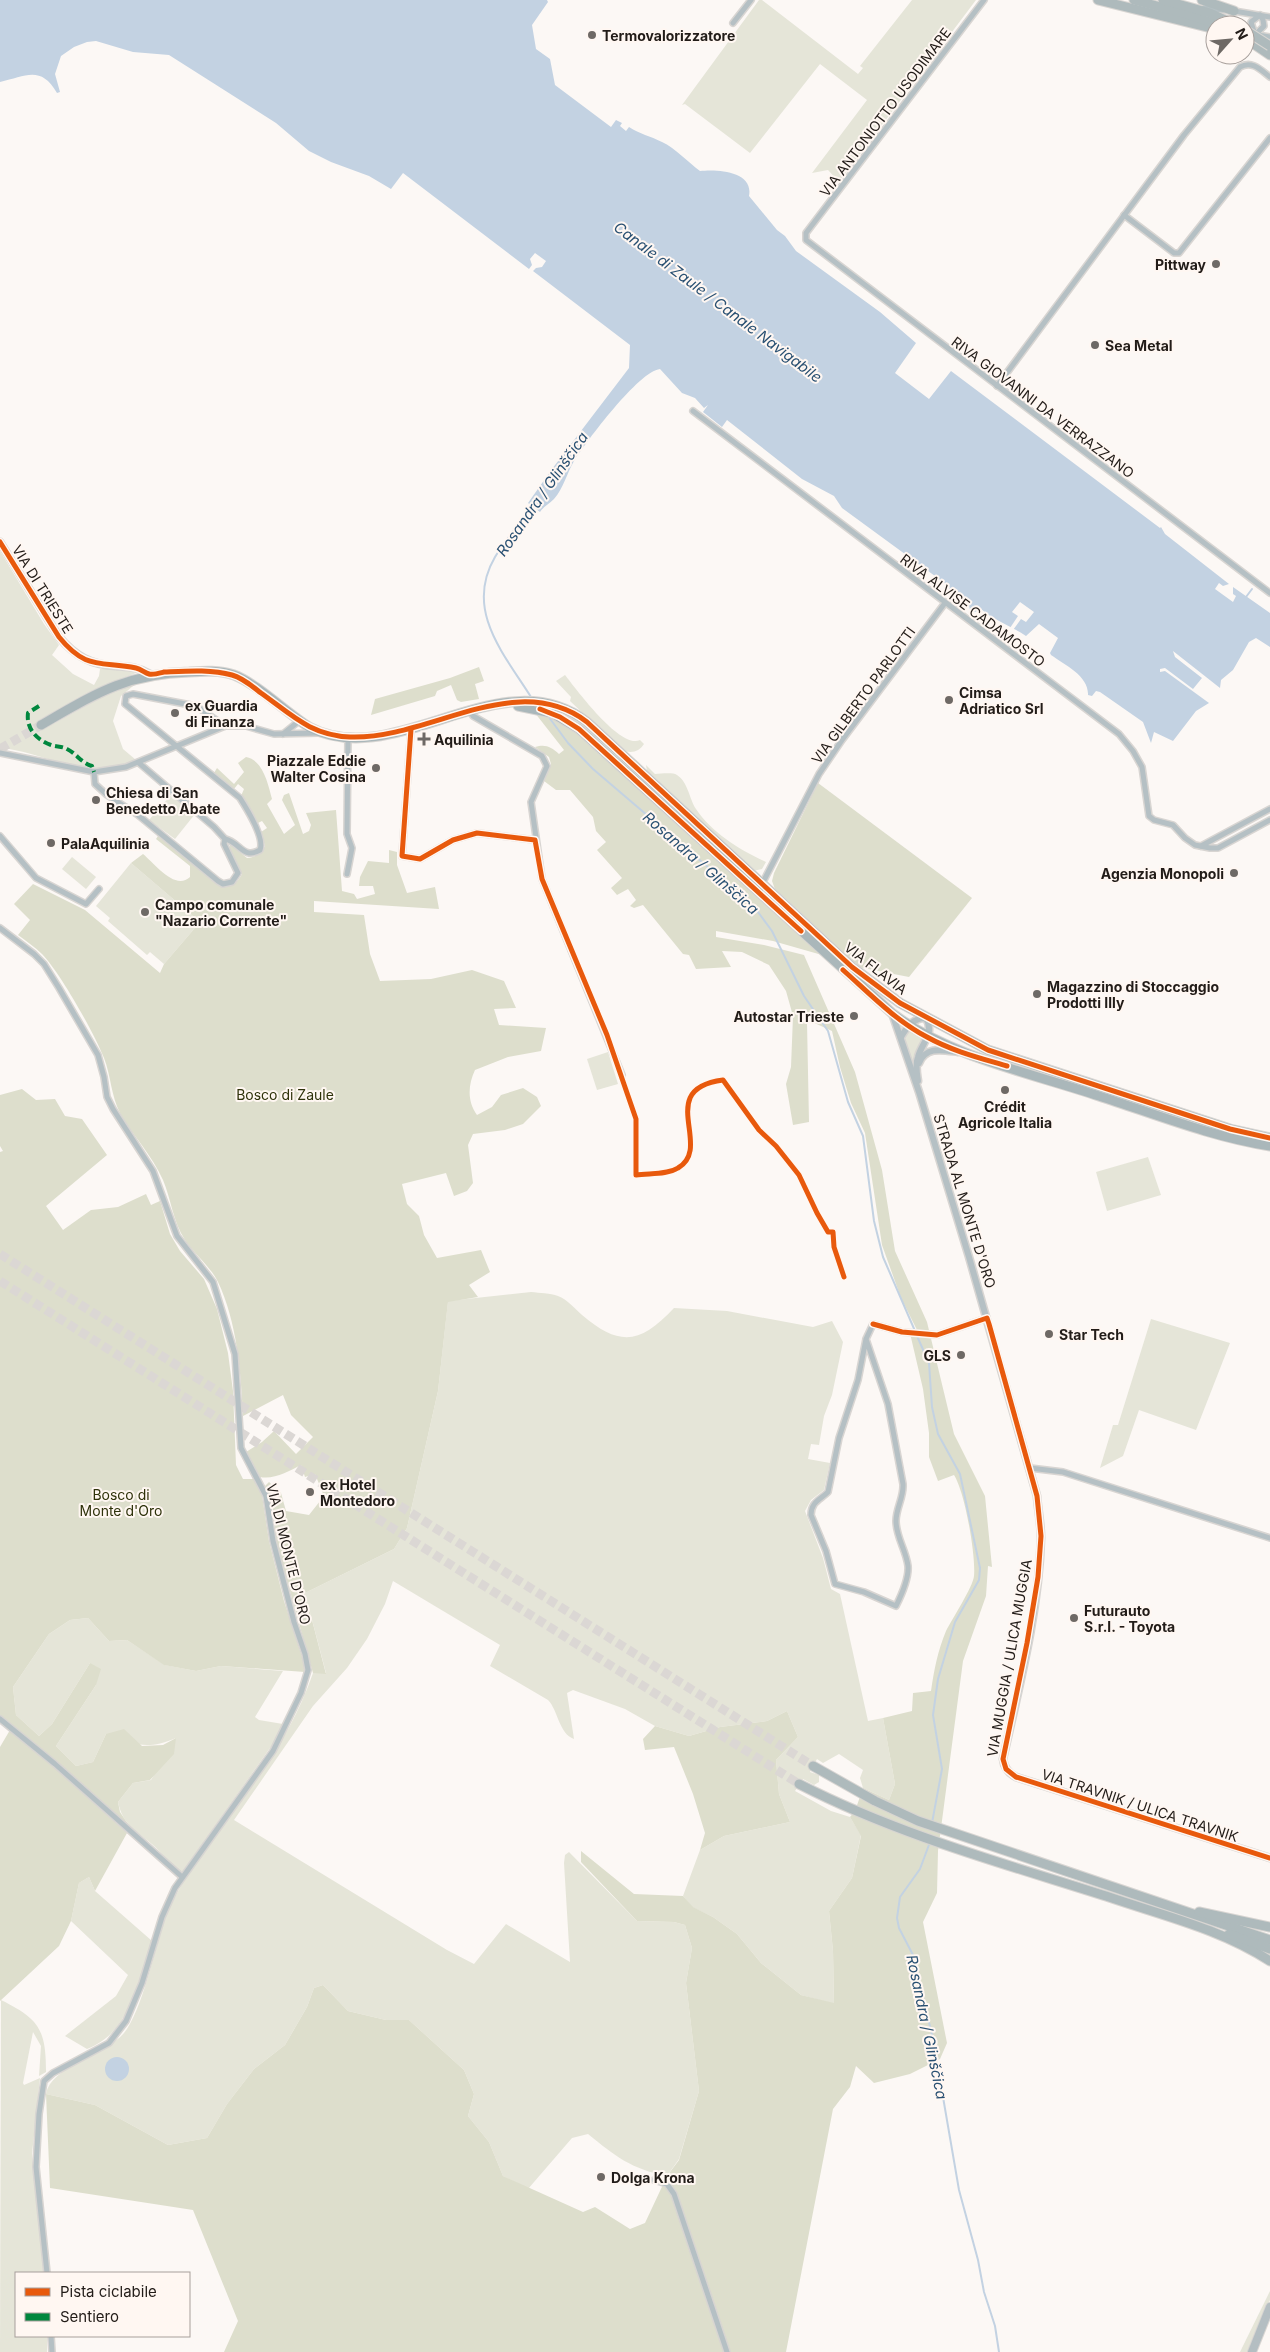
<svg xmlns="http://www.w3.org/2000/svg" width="1270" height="2352" font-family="Inter,sans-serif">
  <rect width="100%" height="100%" fill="#fcf8f5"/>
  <!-- green -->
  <g fill="#e5e5d8">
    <polygon points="759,0 762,0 858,74 863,68 860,66 912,0 976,0 839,182 828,170 812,173 867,100 820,64 750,153 685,104 682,105"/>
    <path d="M0,551l44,73 15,21 -7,10 21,19 21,11 5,-9 1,-7h25l11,4 -43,17 -54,30 5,9 69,-38 26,-10 -18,15 -8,25 10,28 13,11c-10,3 -20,7 -30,9 -30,4 -73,-19 -106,-21z"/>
    <path d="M565,675c11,14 56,75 75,65l4,4c-5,8 -13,10 -22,6l-52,-49 1,-4 -15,-16z"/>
    <path d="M646,765l9,9c6,0 17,-2 22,1 11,7 12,23 19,34 16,24 44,41 70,53l-4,7 -9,2 -106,-100z"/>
    <polygon points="172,794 195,814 175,839 149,820"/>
    <polygon points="72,857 96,877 86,889 62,869"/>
    <polygon points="131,863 200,922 164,964 150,952 147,955 108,921 110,918 96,906"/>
    <polygon points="908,1030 924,1039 912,1062 905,1040"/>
    <polygon points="608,1052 618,1084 597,1090 587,1059"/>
    <polygon points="1148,1157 1161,1195 1107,1211 1096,1172"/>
    <path d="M531,1292c9,1 19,1 27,4 9,3 18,14 24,19 39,33 59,28 92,-7l53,3 86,16 19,-6 11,21 -11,53 -8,21 -5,29 -8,-1 -3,15 22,4 -6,27 -13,10 -6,11 18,47 8,31 9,5 28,127 15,-3 12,66 -6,16 -26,-12 -3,-10 3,-8 -24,-16 -16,9 -6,-4 -7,13 9,3v7l-5,3 -11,-6 -8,12 36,20 19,6 11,18 -9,43 -23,33 4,40 1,53 -33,-9 -40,-32 -24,-29 -24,-17 -21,-10 -9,-11 17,-46 24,-14 66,-14 -11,-28 -3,-34 22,-23 -11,-26 -20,10 -47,6 -31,9 -34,-10 -30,-17 -52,-19 -6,3 7,46c-15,-5 -16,-29 -26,-39l-58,-34 10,-21 -107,-64 -8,23 -18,35 -20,29 -34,38 -79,114 213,130 27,14 32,-40 64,38 -6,-99 1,-8 4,-3 68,69 37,1 11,3 7,23 -6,35 13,108 -20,68 -12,17c-36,-7 -52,-20 -79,-42l-16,4 -44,51 -25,-13 -14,-34 -21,-26 6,-22 -10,-24 -55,-50h-23l-38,-9 -25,-26 -9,3 -7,19 -22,38 -31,24 -27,35 -20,34 -39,7 -73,-40 -49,-11c5,-28 58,-38 78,-61 18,-22 31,-85 41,-114 15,-39 41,-69 65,-102 33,-45 65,-91 83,-144h13l-21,-80 89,-44 13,-21 31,-137 10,-90z"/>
    <polygon points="1151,1319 1230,1343 1196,1430 1139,1410 1123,1456 1100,1468 1113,1425 1118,1425"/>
    <path d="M88,1618l21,23 18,-1 38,25 31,6 25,-5 62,5 -28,46 4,3 24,4 -8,17 -92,130h-4c-11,-9 -20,-22 -31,-30 -15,-13 -25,-17 -30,-39l15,-19 18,-3 25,-42c-31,13 -40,6 -70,-4l-13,28 -17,4 -20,-20 40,-61 -6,-22 -38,61 -13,12 -23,-21 -3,-28 36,-53 21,-14z"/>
    <path d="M89,1877l6,14 57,50c-13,39 -22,92 -65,108l-22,-13 51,-40 12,-21 -57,-54 8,-38z"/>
    <path d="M1,2000c38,19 45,29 45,72l-7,4 2,-30 -8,-14 -10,51 1,2 16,-7 -8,76 12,119h-28v63h31v16h-47z"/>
    <polygon points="1270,2291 1270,2300 1249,2352 1240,2352"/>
  </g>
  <!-- forest -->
  <g fill="#dddecc">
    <polygon points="479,667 484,681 475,684 479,699 461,702 457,700 451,685 437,691 435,696 371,715 375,699 450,678"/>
    <path d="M535,713l19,4 19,11 249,227 -49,-14 -57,-10v6l48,8 40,10 51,117 27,98 13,81 32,71 27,112 31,62 7,71 -4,-1 -2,30 -23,65 -25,190 -1,42 -14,29 24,121 -7,16 -30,15 -36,9 -18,-17 -6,21 -17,22 -47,243h-562l14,-31 -45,-111 -143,-22 -4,-94 49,11 73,40 39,-7 20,-34 27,-35 31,-24 22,-38 7,-19 9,-3 25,26 38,9h23l55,50 10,24 -6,22 21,26 14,34 80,36 12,-5 35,22 15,-6 22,-47 12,-16 20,-69 -13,-108 6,-35 -7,-23 -11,-3 -37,-1 -56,-59v-11l53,43 49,2 10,11 20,10 24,17 24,29 40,32 33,8 -1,-52 -4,-40 23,-33 9,-42 -11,-19 5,-6 8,-23 26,12 6,-16 -12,-66 29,-7 1,-18 18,-2c3,-21 7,-41 15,-60 6,-12 27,-44 28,-55 2,-20 -9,-84 -20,-101l-16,6 -9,-24v-24l-6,-44 -14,-60 8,1 -16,-32 -19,-53 -17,-112 -14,-30 -11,-36 -8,-36 -22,-10 -3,1 2,100 -16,3 -7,-41 5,-17 2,-51 -7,-25 -17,-26 -27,-13 -20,-1 9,16 -35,2 -7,-14 -6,-1 -40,-49 -9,3 -4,-2 6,-6 -8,-11 -11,6 -6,-7 11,-10 -25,-28 9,-8 -10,-11 -3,-14 -23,-27h-14l-12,-9 7,-17 -2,-7 -14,-10c11,-3 16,0 24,7l5,-4z"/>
    <path d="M246,757c17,3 22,27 26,42l-5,5 17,30 11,-9 -13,-25 2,-5 5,-2 14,41 6,-3 2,-6 -5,-12 30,-3 6,81 12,3 3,5 18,-5 -2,-8h-14l1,-9 8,-16 21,2v-13l8,2v13l10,28 28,-6 4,22 -125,-8v11l50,3 6,39 10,27 51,-2 41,-9 32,11 12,27 -22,1 5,16 47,3 -5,23 -33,6 -33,13c-7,15 -8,31 2,45l15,-8 9,-12 22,-7 14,9 4,9 -18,18 -18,6 -32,4 -5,11 5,38 -6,8 -13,5 -8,-23 -44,11 5,20 12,12 5,19 13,23 44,-8 9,22 -21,13 9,12 -30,5 -10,89 -31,137 -13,21 -89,44 21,81 -13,-1 -36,-128 -5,-43 -7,-16 4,-4 12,11 5,18 23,4 15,-19 -9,-22 -10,3 -4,-12c-12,6 -27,15 -41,12l-14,-25 16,-10 12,-11 22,23 17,-17 -22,-22 -8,-20 -40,21c-2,-44 -6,-94 -25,-134 -8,-16 -23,-27 -33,-42 -12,-18 -14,-41 -22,-60 -11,-25 -30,-44 -43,-67 -9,-17 -9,-37 -16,-55 -10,-25 -43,-84 -62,-104 -7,-7 -16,-13 -24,-19l12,-15 -16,-16 19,-20 52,26 75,63 4,-9 36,-42 -69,-59 12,-9c12,10 32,37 47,23v-11l-34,-27 2,-3 62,50c11,1 17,-2 22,-12l-13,-26 1,-4 17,14c9,-1 14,-4 18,-12l-4,-14 6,-4 -5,-7 -4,2 -17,-27 3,-7 -6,-5 -4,5 -20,-16 3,-5 17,16 10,-12 -6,-9z"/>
    <polygon points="818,783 972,898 909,977 858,967 776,892 772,881 774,873"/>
    <polygon points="22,1089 36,1100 55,1099 65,1116 82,1119 107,1155 46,1206 63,1230 91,1210 118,1207 146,1194 151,1205 160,1201 170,1234 180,1251 204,1279 217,1309 228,1353 233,1391 236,1465 243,1479 254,1479 262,1495 269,1541 284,1601 303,1660 305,1672 221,1666 196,1671 164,1665 127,1640 109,1641 88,1618 70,1620 49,1634 13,1687 16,1715 39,1736 52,1724 90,1663 101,1669 96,1685 56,1746 76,1766 93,1762 106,1734 124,1729 142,1746 163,1745 176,1738 174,1754 150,1780 133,1783 118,1802 120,1812 130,1827 73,1776 0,1718 0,1152 3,1151 0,1146 0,1095"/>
    <polygon points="787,1711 798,1737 776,1760 779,1794 790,1822 724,1836 700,1850 705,1833 693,1794 674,1747 645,1750 643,1739 655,1726 689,1736 720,1727 767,1721"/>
    <polygon points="10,1730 47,1761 127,1833 95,1891 89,1877 79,1883 71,1921 59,1946 0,2001 0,1747"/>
  </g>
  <!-- water -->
  <g fill="#c3d2e2">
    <path d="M0,0h547l1,2 -16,23 4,24 14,10 5,26 56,42 5,-7 6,3 -2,3 6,5 3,-4c11,7 21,9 33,15 13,6 26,20 38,29 17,-2 54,0 49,25l28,34 8,6 11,15 84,61 36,31 -21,30 34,26 22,-28 209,157 1,-1 4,7 64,50 -6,2 -4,-3 -4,6 18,13 3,-6 -3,-2v-7l37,26v34l-14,-9 -7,4 -16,28 -12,10 -1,8 -47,-37 2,6 27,21 -9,11 -28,-21 -5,1v3l5,-1 44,32 -13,8 -23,30 -19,-9 -3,11 -8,-21 -43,-30 -4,-1 -4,5 -4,-1c1,-19 -23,-30 -37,-40l-1,-2 8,-15 -19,-14 -13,12c-15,-10 -31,-15 -45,-27l-6,3 -5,-2 -2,-8 -21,-9 3,-6 -108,-79 -8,-12 -32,-17 -75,-59 -5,7 -19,-15 5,-7 -4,3 -9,-10 -13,-5 -22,-24c-21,2 -74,73 -86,92 -7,12 -11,28 -20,38 -5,5 -10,7 -14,13l-12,-9 24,-34 77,-101 1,-23 -97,-74 3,-3 6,-1 4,-6 -11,-8 -5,6 2,6 -3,4 -126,-96 -12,16 -22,-13 -38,-14 -22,-11 -33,-28 -107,-68 -36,-3 -37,-11 -9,1 -13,5 -13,9 -6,18 5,18 -3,1c-16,-28 -31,-17 -57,-11z"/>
    <circle cx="117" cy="2069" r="12"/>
  </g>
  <!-- pier -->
  <polygon fill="#fcf8f5" points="1020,602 1034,612 1026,622 1021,619 1013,630 1010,628 1018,616 1012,612"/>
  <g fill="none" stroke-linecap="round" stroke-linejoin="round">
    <!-- stream -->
    <g stroke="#c3d2e2" stroke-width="2">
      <polyline points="1246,597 1252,589"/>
      <path d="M531,697c-27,-43 -67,-87 -36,-140 11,-18 26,-35 38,-53"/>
      <polyline points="548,716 568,743 593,769 743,897 755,908 772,931 804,996 828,1031 848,1102 863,1136 874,1221 883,1257 915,1331"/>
      <polyline points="917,1336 929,1363 932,1407 938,1434 960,1474 980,1568 979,1580 955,1622 938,1679 933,1715 942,1769 932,1823"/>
      <polyline points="930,1842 920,1869 900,1897 897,1918 899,1928 913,1955 933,2039 959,2190 978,2260 984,2292 995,2326 999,2352"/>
    </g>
    <!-- primary-tunnel -->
    <polyline stroke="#dbd7d4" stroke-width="9" stroke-dasharray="9 4.5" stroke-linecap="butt" points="0,749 41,725"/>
    <!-- trunk-tunnel -->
    <g stroke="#dbd7d4" stroke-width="9" stroke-dasharray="9 4.5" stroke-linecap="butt">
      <polyline points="0,1254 813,1766"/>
      <polyline points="0,1281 799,1784"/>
    </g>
    <defs>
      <g id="minor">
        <polyline points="984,0 806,233 806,240 1270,593"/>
        <polyline points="1204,8 1223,10"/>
        <polyline points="1234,11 1270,17"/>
        <polygon points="1260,15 1263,20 1264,26 1255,35 1251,22"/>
        <polyline points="733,23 751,0"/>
        <polyline points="1258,35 1270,37"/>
        <polyline points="1124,215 1174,253 1179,253 1270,138"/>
        <path d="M997,386l187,-251 56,-68c12,-7 21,3 30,10"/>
        <polyline points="693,411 1119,734 1133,751 1142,767 1149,816 1154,820 1173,825 1185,838 1195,845 1210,848 1218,848 1270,820"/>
        <polyline points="470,711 473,716 542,756 547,766 531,802 542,879 622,1075"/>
        <polyline points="411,729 402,856 420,859 453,840 477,833 535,840"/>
        <polyline points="283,734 299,721"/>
        <polyline points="0,753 94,772 126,767 225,726 246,726 274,734 319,733"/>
        <polyline points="94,772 95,784 107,795 138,815 218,881 223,884 232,882 238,873 224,844 225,839 214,827 139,763"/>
        <polyline points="0,836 36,878 86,904 99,889"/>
        <path d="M225,839c15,3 18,21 35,11 5,-12 -13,-41 -20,-52l-115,-94 1,-8 7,-2 63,12 29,20"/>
        <polyline points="1201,846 1270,809"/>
        <polyline points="347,874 352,848 347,834 348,737"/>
        <polyline points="762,884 819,774 842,740 945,603"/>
        <polyline points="0,928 34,954 44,964 59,988 98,1055 104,1077 107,1097 113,1109 153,1171 177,1236 213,1282 235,1354 241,1448 266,1496 273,1541 294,1622 305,1654 308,1670 301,1693 273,1751 175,1888 162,1917 142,1983 126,2021 109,2043 53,2073 44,2081 39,2114 36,2167 47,2273"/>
        <path d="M866,1339l22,65 15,80c1,13 -7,24 -7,37 0,16 10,29 12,45 1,12 -7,30 -12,40l-32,-14 -29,-8 -9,-33 -15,-36c0,-13 9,-15 17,-23l11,-54 19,-58 8,-41 7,-15 29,8 35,3 50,-17"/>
        <polyline points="1030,1468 1063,1472 1270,1538"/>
        <polyline points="0,1719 55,1764 181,1876"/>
        <polyline points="654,2180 667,2184 674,2194 727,2352"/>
        <polyline points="51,2336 52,2352"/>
      </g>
      <g id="tertiary">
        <path d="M0,542l59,95c16,19 32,28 57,29 12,1 23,1 34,8"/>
        <path d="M893,1016l26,76 50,165 68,239c1,14 4,28 4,42 -2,74 -22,149 -38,221 1,9 5,14 13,18l254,81"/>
        <path d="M901,1037c5,-9 13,-20 25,-19 9,16 -4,24 -8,39 -3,8 -1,17 0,24"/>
        <path d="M919,1063c7,-17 23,-13 39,-11"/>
      </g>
      <polyline id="secondary" points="1252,2352 1270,2307"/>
      <g id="primary">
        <path d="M518,706l34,7 27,16 314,285c57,43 138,59 206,82 56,18 113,41 171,50"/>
        <path d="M41,725c54,-31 84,-51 148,-53 15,-1 31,-2 45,3 22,8 54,39 75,52 87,46 192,-71 278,-5l265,245 48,36 88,47 242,79 40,9"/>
      </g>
      <g id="trunk">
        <polyline points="1098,0 1215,29"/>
        <polyline points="1134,0 1183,13 1219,25"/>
        <polyline points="1163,0 1210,13 1236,25"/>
        <polyline points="1202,0 1234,11"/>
        <polyline points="1245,38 1270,55"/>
        <polyline points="813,1766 875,1801 918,1821 1270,1940"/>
        <path d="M799,1784c99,51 207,80 313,114 53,18 111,32 158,63"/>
        <polyline points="1199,1912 1270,1927"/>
        <polyline points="1229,1934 1270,1949"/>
      </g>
    </defs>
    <!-- minor casing -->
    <use href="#minor" stroke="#d8d5d2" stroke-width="8"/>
    <!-- tertiary casing -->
    <use href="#tertiary" stroke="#d8d5d2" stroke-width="9"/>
    <!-- secondary casing -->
    <use href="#secondary" stroke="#d8d5d2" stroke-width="10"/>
    <!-- primary casing -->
    <use href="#primary" stroke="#d8d5d2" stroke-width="11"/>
    <!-- trunk casing -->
    <use href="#trunk" stroke="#d8d5d2" stroke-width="11"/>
    <!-- minor -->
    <use href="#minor" stroke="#b5c0c4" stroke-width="5"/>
    <!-- tertiary -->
    <use href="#tertiary" stroke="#b5c0c4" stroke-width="6"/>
    <!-- secondary -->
    <use href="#secondary" stroke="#b4bec2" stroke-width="8"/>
    <!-- primary -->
    <use href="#primary" stroke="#aab7ba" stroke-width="9"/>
    <!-- trunk -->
    <use href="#trunk" stroke="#aebabc" stroke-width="9"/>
    <defs>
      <polyline id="trunk-bridge" points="1245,30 1270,46"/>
    </defs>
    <!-- trunk-bridge casing -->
    <use href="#trunk-bridge" stroke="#d8d5d2" stroke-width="11" stroke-linecap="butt"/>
    <!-- trunk-bridge -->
    <use href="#trunk-bridge" stroke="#aebabc" stroke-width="9"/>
    <!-- quiet -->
    <path stroke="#00873e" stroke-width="4" stroke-dasharray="8 4" stroke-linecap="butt" d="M39,706l-11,7c-2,16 9,27 23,32 5,2 11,1 16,4 10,5 13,13 25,17l2,6"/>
    <defs>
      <g id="cycleway">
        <path d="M0,542l59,95c27,33 40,24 77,31 5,1 9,5 13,6 4,1 11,-1 15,-2 22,-1 47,-3 68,3 11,3 20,11 29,18 31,22 49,42 89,44 79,3 166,-69 237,-15l265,245 48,36 88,47 242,79 40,9"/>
        <polyline points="540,709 560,717 579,729 801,931"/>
        <path d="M411,729l-9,127 18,3 33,-19 24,-7 58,7 7,39 65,156 29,84v56c13,-2 31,0 42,-7 36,-21 -24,-79 45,-88l36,50 17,16 23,29 18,38 11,19h5l1,15 10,30"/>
        <path d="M843,970c27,24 53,51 84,67 25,14 53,21 80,29"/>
        <polyline points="873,1324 902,1332 937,1335 987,1318 989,1324 1037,1496 1041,1536 1038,1577 1027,1643 1003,1759 1006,1769 1016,1777 1270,1858"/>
      </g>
    </defs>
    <!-- cycleway casing -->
    <use href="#cycleway" stroke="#fff7f2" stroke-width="8"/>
    <!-- cycleway -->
    <use href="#cycleway" stroke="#e8590c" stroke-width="5"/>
  </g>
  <!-- markers -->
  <g fill="#6e6965" stroke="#fff7f2" stroke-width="2">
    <circle cx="592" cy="35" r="5"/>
    <circle cx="1216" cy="264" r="5"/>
    <circle cx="1095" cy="345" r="5"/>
    <circle cx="949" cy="700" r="5"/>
    <circle cx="175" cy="713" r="5"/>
    <path d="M421.5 731.5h5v5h5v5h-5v5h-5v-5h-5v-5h5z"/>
    <circle cx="376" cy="768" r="5"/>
    <circle cx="96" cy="800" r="5"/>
    <circle cx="51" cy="843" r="5"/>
    <circle cx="1234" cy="873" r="5"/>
    <circle cx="145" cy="912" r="5"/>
    <circle cx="1037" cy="994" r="5"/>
    <circle cx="854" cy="1016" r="5"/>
    <circle cx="1005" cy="1090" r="5"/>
    <circle cx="1049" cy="1334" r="5"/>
    <circle cx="961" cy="1355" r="5"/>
    <circle cx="310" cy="1492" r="5"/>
    <circle cx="1074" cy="1618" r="5"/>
    <circle cx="601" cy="2177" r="5"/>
  </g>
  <g text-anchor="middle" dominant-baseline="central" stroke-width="4" stroke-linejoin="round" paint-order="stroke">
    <!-- poi labels -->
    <g font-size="14" font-weight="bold" fill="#221c18" stroke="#fff7f2" text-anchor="start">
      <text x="602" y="35">Termovalorizzatore</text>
      <text x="1206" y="264" text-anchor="end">Pittway</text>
      <text x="1105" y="345">Sea Metal</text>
      <text x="959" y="692">Cimsa<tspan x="959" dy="16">Adriatico Srl</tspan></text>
      <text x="185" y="705">ex Guardia<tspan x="185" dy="16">di Finanza</tspan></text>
      <text x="434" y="739">Aquilinia</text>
      <text x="366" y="760" text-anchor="end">Piazzale Eddie<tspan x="366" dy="16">Walter Cosina</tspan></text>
      <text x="106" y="792">Chiesa di San<tspan x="106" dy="16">Benedetto Abate</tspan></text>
      <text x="61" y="843">PalaAquilinia</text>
      <text x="1224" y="873" text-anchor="end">Agenzia Monopoli</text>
      <text x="155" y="904">Campo comunale<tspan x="155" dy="16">"Nazario Corrente"</tspan></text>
      <text x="1047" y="986">Magazzino di Stoccaggio<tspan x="1047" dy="16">Prodotti Illy</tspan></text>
      <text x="844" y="1016" text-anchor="end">Autostar Trieste</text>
      <text x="1005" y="1106" text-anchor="middle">Crédit<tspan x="1005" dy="16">Agricole Italia</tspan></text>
      <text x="1059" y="1334">Star Tech</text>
      <text x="951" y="1355" text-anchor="end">GLS</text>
      <text x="320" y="1484">ex Hotel<tspan x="320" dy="16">Montedoro</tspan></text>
      <text x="1084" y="1610">Futurauto<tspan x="1084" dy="16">S.r.l. - Toyota</tspan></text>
      <text x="611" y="2177">Dolga Krona</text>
    </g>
    <!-- street labels -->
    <g font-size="14" fill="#221c18" stroke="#fff7f2">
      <text transform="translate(885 112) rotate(-53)">VIA ANTONIOTTO USODIMARE</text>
      <text transform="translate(1043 407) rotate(37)">RIVA GIOVANNI DA VERRAZZANO</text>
      <text transform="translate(43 589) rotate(58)">VIA DI TRIESTE</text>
      <text transform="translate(973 610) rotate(37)">RIVA ALVISE CADAMOSTO</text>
      <text transform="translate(863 695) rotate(-54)">VIA GILBERTO PARLOTTI</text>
      <text transform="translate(876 968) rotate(38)">VIA FLAVIA</text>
      <text transform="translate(965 1201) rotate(73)">STRADA AL MONTE D'ORO</text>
      <text transform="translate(289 1554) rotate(76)">VIA DI MONTE D'ORO</text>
      <text transform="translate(1009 1658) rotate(-80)">VIA MUGGIA / ULICA MUGGIA</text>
      <text transform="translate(1140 1805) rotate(18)">VIA TRAVNIK / ULICA TRAVNIK</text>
    </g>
    <!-- park labels -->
    <g font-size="14" fill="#2e320a" stroke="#fff7f2">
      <text x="285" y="1094">Bosco di Zaule</text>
      <text x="121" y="1494">Bosco di<tspan x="121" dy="16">Monte d'Oro</tspan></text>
    </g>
    <!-- water labels -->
    <g font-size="15" font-style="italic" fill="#295072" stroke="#fff7f2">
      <text transform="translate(718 302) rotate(37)">Canale di Zaule / Canale Navigabile</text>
      <text transform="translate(542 494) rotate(-55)">Rosandra / Glinščica</text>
      <text transform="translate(701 863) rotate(41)">Rosandra / Glinščica</text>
      <text transform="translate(927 2027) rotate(78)">Rosandra / Glinščica</text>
    </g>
  </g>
  <!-- legend -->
  <rect x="15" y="2272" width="175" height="65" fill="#fff7f2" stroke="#a79f9b"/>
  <rect x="25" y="2288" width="25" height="8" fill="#e8590c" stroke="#a79f9b"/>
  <text x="60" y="2297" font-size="15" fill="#221c18">Pista ciclabile</text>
  <rect x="25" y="2313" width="25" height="8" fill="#00873e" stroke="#a79f9b"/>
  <text x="60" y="2322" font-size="15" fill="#221c18">Sentiero</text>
  <!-- north arrow -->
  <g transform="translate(1230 40) rotate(63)"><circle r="24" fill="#fff7f2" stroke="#a79f9b"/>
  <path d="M0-4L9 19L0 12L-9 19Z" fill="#6e6965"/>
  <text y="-8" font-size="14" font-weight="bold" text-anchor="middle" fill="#221c18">N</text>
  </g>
</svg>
